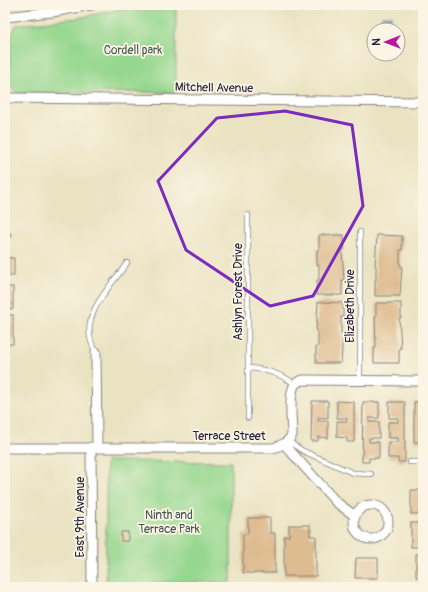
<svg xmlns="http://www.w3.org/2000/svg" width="428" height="592" font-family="Pangolin,sans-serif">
  <rect width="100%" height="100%" fill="#fcf5e5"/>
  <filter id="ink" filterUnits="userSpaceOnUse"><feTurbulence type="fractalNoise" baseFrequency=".025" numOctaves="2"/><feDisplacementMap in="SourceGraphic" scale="8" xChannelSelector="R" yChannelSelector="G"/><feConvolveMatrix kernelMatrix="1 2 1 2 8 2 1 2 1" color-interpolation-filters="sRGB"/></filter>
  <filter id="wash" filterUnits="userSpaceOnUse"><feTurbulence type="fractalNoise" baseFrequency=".012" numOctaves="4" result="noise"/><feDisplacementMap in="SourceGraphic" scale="16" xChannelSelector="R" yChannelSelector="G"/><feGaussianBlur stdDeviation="0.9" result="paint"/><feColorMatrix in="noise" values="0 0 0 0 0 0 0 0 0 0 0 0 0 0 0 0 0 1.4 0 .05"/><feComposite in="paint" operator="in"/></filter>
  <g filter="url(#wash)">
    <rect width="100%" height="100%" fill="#eae3c2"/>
    <!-- green -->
    <g fill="#95d78e" stroke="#5c7c64">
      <polygon points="142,5 176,5 176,92 18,93 12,89 9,84 11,37 16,25 77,18"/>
      <polygon points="106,461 231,462 231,582 153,582 153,587 106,587"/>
    </g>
    <!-- water -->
    <rect fill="#7ab3ea" stroke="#4e6a92" x="382" y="16" width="9" height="14"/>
    <g id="blocks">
      <!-- building -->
      <g fill="#debc91">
        <polygon points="5,225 12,236 5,240"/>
        <polygon points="319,235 344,235 344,250 342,250 344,280 342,280 342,295 316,295 317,280 319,280 319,265 317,265 317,250 319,250"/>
        <polygon points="377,235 402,236 402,250 400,250 400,266 402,266 400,296 375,296 375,280 376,280 376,266 375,266"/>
        <rect x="5" y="258" width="9" height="18"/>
        <rect x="5" y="287" width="8" height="22"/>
        <polygon points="318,302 343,303 343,317 341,317 341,333 343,333 341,363 316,363 316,347 318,347 318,332 316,332"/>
        <polygon points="376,303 401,303 401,318 399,318 401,348 399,348 399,363 374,363 374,348 376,348 375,317 376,317"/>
        <rect x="5" y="315" width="8" height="29"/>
        <polygon points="312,401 328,401 328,418 318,417 318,421 328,421 328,438 318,437 318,441 311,441"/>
        <polygon points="337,401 354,402 354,442 347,442 347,438 337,437 337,421 347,421 347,418 337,418"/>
        <polygon points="363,402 379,402 379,418 369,418 369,422 379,422 379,438 369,438 369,442 379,442 379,458 369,458 369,462 362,462"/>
        <polygon points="389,402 405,402 405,462 398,462 398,458 388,458 388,442 398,442 398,438 388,438 388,422 398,422 398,418 389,418"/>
        <polygon points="414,402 423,402 423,418 421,418 421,422 423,422 423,438 421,438 421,442 414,442"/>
        <rect x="411" y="490" width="12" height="24"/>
        <polygon points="248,518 270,518 270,533 275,533 275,573 243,573 243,534 248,534"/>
        <rect x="411" y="523" width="12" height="24"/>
        <polygon points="289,525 310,525 310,536 316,536 316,576 284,576 284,536 289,536"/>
        <rect x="121" y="532" width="7" height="9"/>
        <polygon points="416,554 423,554 423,578 416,577"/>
        <polygon points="356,558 378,558 378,578 355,578"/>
      </g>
    </g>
  </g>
  <g filter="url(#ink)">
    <use href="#blocks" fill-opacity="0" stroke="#86827e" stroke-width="1"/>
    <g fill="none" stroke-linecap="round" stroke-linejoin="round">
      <defs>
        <g id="lane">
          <polyline points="248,215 248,418"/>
          <path d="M96,352c-21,-33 13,-63 31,-89"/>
          <path d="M248,368c18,1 33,6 47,16"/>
          <polyline points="360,381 360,232"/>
          <polyline points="288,441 303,451 353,473 371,474"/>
          <polyline points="410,462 423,462"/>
        </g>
        <g id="street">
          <polyline points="5,17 52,12 91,5"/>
          <polyline points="5,98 423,102"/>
          <polyline points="96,352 97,447"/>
          <polyline points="284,444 336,502 355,516"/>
          <polyline points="91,447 92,587"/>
          <path d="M5,448h268c9,-3 15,-5 19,-13 0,-12 -4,-41 3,-51 2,-2 5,-3 8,-4l120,1"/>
          <circle cx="371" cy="522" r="17"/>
        </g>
      </defs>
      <!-- lane casing -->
      <use href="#lane" stroke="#86827e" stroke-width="6"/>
      <!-- street casing -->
      <use href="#street" stroke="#86827e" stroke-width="11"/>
      <!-- lane -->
      <use href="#lane" stroke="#fff" stroke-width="4.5"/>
      <!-- street -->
      <use href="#street" stroke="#fff" stroke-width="9"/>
    </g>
  </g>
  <!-- marked area -->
  <path fill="none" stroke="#7b2cbf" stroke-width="3" stroke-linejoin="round" d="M285,111l67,14 11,81 -50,90 -43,10 -84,-56 -28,-69 59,-63z"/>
  <g text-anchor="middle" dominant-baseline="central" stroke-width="3.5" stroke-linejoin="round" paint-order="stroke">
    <!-- park labels -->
    <g font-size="12" fill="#445854" stroke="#fcf5e5">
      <text x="133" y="50">Cordell park</text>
      <text x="169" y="515">Ninth and<tspan x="169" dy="14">Terrace Park</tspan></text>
    </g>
    <!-- street labels -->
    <g font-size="12" fill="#22223b" stroke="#fcf5e5">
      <text transform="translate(214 88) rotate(1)">Mitchell Avenue</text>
      <text transform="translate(238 292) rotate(-90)">Ashlyn Forest Drive</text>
      <text transform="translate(350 306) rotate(-90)">Elizabeth Drive</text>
      <text x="229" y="436">Terrace Street</text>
      <text transform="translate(80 517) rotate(-90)">East 9th Avenue</text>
    </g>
  </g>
  <!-- margin -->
  <rect width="428" height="592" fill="none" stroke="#fcf5e5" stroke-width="20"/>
  <!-- north arrow -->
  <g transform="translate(386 42) rotate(270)"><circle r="19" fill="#fcf5e5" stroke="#a5a1a1"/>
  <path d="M0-3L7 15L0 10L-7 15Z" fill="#b5179e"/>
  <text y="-6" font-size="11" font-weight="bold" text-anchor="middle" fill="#22223b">N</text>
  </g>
</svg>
